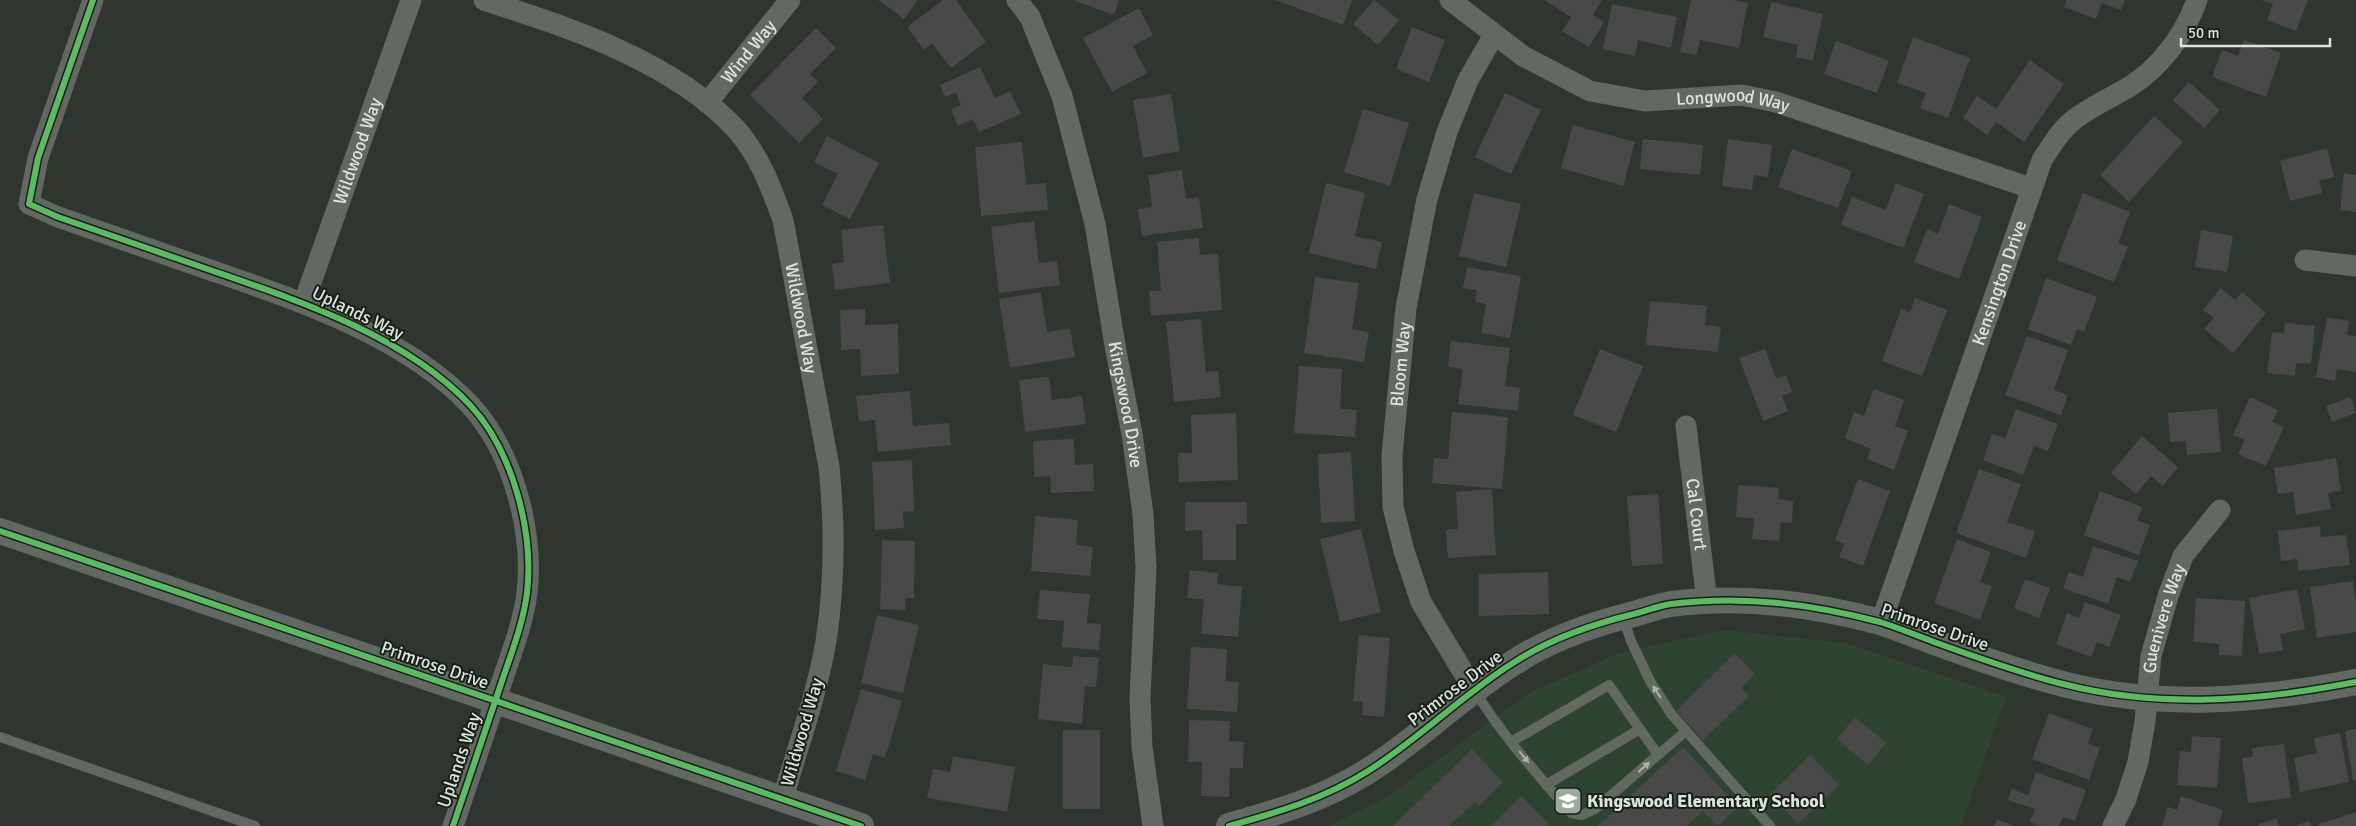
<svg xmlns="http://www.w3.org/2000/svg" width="2356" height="826" font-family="Signika,sans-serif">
  <rect width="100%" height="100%" fill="#2e362f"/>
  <!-- built -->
  <polygon fill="#2f4332" points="1723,630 1846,643 2006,697 1961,826 1329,826 1384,799 1529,693 1619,653"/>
  <!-- building -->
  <g fill="#484948">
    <polygon points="878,0 918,0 904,19"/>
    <polygon points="943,0 956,0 986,42 951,68 932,43 924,50 907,27"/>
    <polygon points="1073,0 1119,0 1114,15"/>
    <polygon points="1275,0 1352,0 1343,25"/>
    <polygon points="1374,0 1399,20 1378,45 1353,24"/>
    <polygon points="1544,0 1602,0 1593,15 1604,22 1589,47 1562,31 1571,17"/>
    <polygon points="1691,0 1735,0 1748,3 1739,48 1700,40 1697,55 1680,52"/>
    <polygon points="2066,0 2125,0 2121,10 2102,3 2096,19 2064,7"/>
    <polygon points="2261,0 2308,0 2296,31 2267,20 2273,4"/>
    <polygon points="1771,2 1823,14 1813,61 1796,57 1798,45 1763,37"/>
    <polygon points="1612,4 1677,17 1671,48 1638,40 1635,56 1603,49"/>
    <polygon points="1139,8 1153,35 1133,46 1147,73 1112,92 1083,38"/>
    <polygon points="1412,27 1445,40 1429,82 1396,69"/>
    <polygon points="816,28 836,48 810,74 818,82 802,98 823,119 799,143 750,95"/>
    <polygon points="1913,37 1970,58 1948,118 1920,108 1926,93 1897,83"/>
    <polygon points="2244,40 2281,53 2266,97 2212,77 2222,50 2238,56"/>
    <polygon points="1836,41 1889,61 1877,93 1824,74"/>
    <polygon points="2030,60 2064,84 2024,142 1996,122 1987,135 1963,118 1977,96 1996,109"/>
    <polygon points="980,67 995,98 1010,91 1021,114 979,132 973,119 958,126 951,110 961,105 956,93 945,97 940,85"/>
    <polygon points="2189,82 2220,110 2204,128 2173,100"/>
    <polygon points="1505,93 1541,110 1511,174 1475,157"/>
    <polygon points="1171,94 1180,151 1143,158 1133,100"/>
    <polygon points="1363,109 1409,123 1390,186 1344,172"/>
    <polygon points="2154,116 2183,142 2129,202 2100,175"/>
    <polygon points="1573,125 1635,142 1623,186 1561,168"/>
    <polygon points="827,136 879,163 850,219 822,205 838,174 814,162"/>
    <polygon points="1643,139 1703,145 1700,175 1640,169"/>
    <polygon points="1728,139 1772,145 1768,177 1754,175 1752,190 1722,186"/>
    <polygon points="1022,142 1026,185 1046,183 1048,210 981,216 975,147"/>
    <polygon points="2327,148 2334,177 2319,181 2322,193 2290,201 2280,161"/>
    <polygon points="1792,149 1852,171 1838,208 1778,187"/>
    <polygon points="1182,170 1186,199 1199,197 1203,228 1142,236 1138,209 1152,207 1148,175"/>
    <polygon points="2344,173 2356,175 2356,212 2340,210"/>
    <polygon points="1326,183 1365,193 1355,236 1382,242 1376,269 1309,253"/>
    <polygon points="1896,183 1924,194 1903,248 1841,225 1852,197 1886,210"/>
    <polygon points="1474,193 1521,204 1506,267 1459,256"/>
    <polygon points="2083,193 2130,212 2118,243 2128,247 2114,282 2057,260"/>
    <polygon points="1949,204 1982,217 1959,279 1914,262 1927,229 1938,234"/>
    <polygon points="1034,221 1039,263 1057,261 1060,285 999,293 991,227"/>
    <polygon points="883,225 890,283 835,290 832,264 844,262 841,230"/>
    <polygon points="2201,230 2233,236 2227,272 2195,267"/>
    <polygon points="1199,238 1200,255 1218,254 1222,310 1151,316 1149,291 1161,290 1157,242"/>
    <polygon points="1467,267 1521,276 1510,338 1481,333 1486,304 1475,302 1477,290 1463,288"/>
    <polygon points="1315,277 1359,283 1352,329 1369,332 1364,362 1304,353"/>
    <polygon points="2046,278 2097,297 2084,332 2077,329 2071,345 2028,329"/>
    <polygon points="2221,288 2235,300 2242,292 2266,313 2233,353 2204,329 2214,318 2203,310"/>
    <polygon points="1041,292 1047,332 1070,328 1075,357 1010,368 999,299"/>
    <polygon points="1915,298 1947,310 1922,376 1882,361 1901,309 1910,313"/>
    <polygon points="1650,301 1707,306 1705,325 1721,327 1718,352 1646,345"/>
    <polygon points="865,309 865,325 898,324 899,374 861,376 860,349 841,350 840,310"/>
    <polygon points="2327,317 2349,321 2347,335 2356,336 2356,372 2337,369 2335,381 2316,377"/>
    <polygon points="1201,319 1206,372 1218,371 1221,397 1174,402 1166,322"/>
    <polygon points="2285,323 2315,326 2311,364 2296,363 2295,376 2267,373 2272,332 2284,333"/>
    <polygon points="2027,336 2068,350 2054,390 2068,395 2061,415 2005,395"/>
    <polygon points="1451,341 1510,348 1505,386 1520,388 1518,411 1458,404 1463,369 1448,367"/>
    <polygon points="1600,349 1643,366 1616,432 1573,415"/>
    <polygon points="1765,349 1776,378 1786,375 1792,392 1782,396 1788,411 1763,421 1739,358"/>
    <polygon points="1299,366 1342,369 1340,409 1357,410 1355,437 1294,433"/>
    <polygon points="1049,377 1052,400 1082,396 1086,424 1025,432 1019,380"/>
    <polygon points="1874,389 1904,400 1895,426 1908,431 1894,470 1867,459 1871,449 1845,438 1854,412 1864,416"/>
    <polygon points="910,391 913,426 949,423 951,445 878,452 875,420 859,422 856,396"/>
    <polygon points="2250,397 2278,410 2272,422 2284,427 2266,466 2238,454 2245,440 2233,435"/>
    <polygon points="2350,397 2356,413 2332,422 2326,406"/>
    <polygon points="2016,409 2058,424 2048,451 2034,446 2023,475 1983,460 1992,434 2005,438"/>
    <polygon points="2217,409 2221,452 2187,455 2186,441 2170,442 2168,413"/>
    <polygon points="1452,412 1508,417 1502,489 1432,483 1434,458 1448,459"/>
    <polygon points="1236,413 1238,480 1179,482 1178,453 1192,453 1191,415"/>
    <polygon points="2142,436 2178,467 2163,486 2151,476 2136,494 2111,473"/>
    <polygon points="1074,439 1075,465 1093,464 1094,491 1051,493 1050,476 1034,477 1033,441"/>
    <polygon points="1351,452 1355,521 1321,523 1318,454"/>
    <polygon points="2336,458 2341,491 2328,493 2331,509 2296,515 2293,492 2278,494 2274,468"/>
    <polygon points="912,460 914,511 903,512 904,528 875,530 872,462"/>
    <polygon points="1979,469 2021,484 2007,522 2035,531 2026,558 1956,533"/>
    <polygon points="1858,479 1890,491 1863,566 1839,557 1844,544 1835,540"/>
    <polygon points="1738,485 1779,488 1778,499 1793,501 1792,523 1781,522 1779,541 1752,539 1754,518 1736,517"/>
    <polygon points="1492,489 1496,555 1448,558 1446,530 1458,529 1456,492"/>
    <polygon points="2100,491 2142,507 2137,520 2150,525 2139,555 2084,535"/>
    <polygon points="1658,494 1663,564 1632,566 1627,496"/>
    <polygon points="1185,502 1247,502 1247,524 1236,524 1236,560 1203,560 1202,530 1185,531"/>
    <polygon points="1035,516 1078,520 1076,545 1093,547 1090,576 1031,571"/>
    <polygon points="2320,526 2321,537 2346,535 2350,565 2298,571 2297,559 2281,561 2278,531"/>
    <polygon points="1361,529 1381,612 1340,622 1320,539"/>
    <polygon points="1957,539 1991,552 1980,582 1992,586 1980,620 1934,603"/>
    <polygon points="882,540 915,541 914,598 905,598 905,610 880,609"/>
    <polygon points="2093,546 2138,561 2130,582 2117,577 2108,604 2063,588 2069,572 2083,577"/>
    <polygon points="1190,570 1218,573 1217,584 1242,587 1238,637 1201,634 1204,599 1187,598"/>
    <polygon points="1548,572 1549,614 1479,616 1479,574"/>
    <polygon points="2025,579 2050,588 2039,618 2014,608"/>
    <polygon points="2353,581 2356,604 2356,632 2317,638 2310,587"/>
    <polygon points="2297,589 2305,629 2280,634 2283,650 2259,654 2249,598"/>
    <polygon points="1040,590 1090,594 1087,623 1101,624 1099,650 1062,647 1064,621 1037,619"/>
    <polygon points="2196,598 2245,601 2242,656 2219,655 2219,644 2193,642"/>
    <polygon points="2085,602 2121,615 2109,647 2097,642 2091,657 2056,644 2067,613 2079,618"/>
    <polygon points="877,615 919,625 903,693 861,683"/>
    <polygon points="1359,635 1390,638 1384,717 1362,715 1363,702 1353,701"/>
    <polygon points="1191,647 1227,649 1226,681 1239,682 1237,712 1187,709"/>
    <polygon points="1735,653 1755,674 1741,688 1749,696 1703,740 1676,711"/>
    <polygon points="1073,656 1099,658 1096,687 1085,686 1082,724 1038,719 1043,664 1072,667"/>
    <polygon points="861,689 902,701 885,758 873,754 865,780 836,771"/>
    <polygon points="2049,713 2093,729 2088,743 2100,748 2089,780 2032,759"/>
    <polygon points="1855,717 1886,743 1868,765 1837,739"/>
    <polygon points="1189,720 1230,721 1229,741 1244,742 1243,768 1230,768 1229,797 1201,796 1202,762 1188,762"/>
    <polygon points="2356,729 2356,780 2353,781 2345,731"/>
    <rect x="1063" y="730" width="37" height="79"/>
    <polygon points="2340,733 2349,782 2300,792 2294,758 2317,753 2314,738"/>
    <polygon points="2192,736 2221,738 2217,788 2177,785 2180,751 2191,752"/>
    <polygon points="2284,744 2291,798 2248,803 2242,758 2253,757 2252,748"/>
    <polygon points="1683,747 1738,807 1718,826 1703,811 1687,826 1598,826"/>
    <polygon points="1472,749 1503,782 1479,806 1475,802 1449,826 1393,826"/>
    <polygon points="1810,755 1839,785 1798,824 1770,794"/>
    <polygon points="953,756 1015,767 1007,812 927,798 933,769 950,772"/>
    <polygon points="2036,772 2086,790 2075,821 2063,817 2059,826 2041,826 2030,822 2035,809 2008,800 2012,789 2028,795"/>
    <polygon points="1521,796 1549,824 1547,826 1491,826"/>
    <polygon points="2181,796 2223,810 2218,826 2162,826 2168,807 2177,810"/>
    <polygon points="2356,812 2356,826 2319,826 2319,824"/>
    <polygon points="2277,818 2279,826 2259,826 2259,824"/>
    <polygon points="1997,819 2014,826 1994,826"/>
    <polygon points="2309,821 2311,826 2295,826"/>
  </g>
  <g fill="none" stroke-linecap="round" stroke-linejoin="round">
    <!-- service -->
    <g stroke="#626963" stroke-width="10">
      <polyline points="1623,617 1631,641 1650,681 1672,715 1770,826"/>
      <path d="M1475,691c27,44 62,83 96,122l11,2 13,-6 91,-78"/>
      <polyline points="0,737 255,826"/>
      <polyline points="1511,742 1609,685 1658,755"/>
      <polyline points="1546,785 1640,729"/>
    </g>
    <!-- minor -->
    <g stroke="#626963" stroke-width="21">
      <path d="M93,0l-55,158 -9,46 29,13c52,18 103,36 155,54 87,30 194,66 258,135 42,46 63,126 56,187 -4,31 -16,61 -26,91 -16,48 -32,95 -48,142"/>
      <path id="s1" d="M484,0c86,28 189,61 252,129 23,26 35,58 47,91l46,247c6,58 6,116 -3,174 -9,53 -28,105 -43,157"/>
      <path id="s2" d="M1017,0l13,17 32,79 33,128 21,127 16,83 11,80 3,54 -6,130 2,49 11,79"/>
      <path id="s3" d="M1450,0l73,56 67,35 55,10 97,-6 34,7 255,86"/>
      <path id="s4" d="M707,103l83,-103"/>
      <polyline points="2305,260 2356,266"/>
      <path id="s5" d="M304,302l107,-302"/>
      <path id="s6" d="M1686,426l21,176"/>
      <path id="s7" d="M1881,623l161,-463c10,-15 19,-31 34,-42 16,-12 36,-21 53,-31 31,-19 56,-53 68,-87"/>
      <path id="s8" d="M1474,690l-53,-88 -17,-51 -11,-44 -1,-52 14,-147 21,-109 20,-67 21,-52 26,-45"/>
      <path id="s9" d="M2113,826l13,-27 12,-37 7,-41 6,-65 17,-60 15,-40 37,-46"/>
    </g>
    <!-- tertiary -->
    <g stroke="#626963" stroke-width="26">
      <polyline points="0,531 861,826"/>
      <path d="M1229,826c49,-14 95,-27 139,-55 51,-32 94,-76 145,-108 35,-23 77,-38 117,-48 14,-3 27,-9 41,-11 69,-9 142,0 209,18 19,6 38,14 57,21 41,15 83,30 126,41 97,25 196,17 293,-2"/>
    </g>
    <defs>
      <g id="cycleway">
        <path d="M93,0l-55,158 -9,46 29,13c52,18 103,36 155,54 87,30 194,66 258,135 42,46 63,126 56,187 -4,31 -16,61 -26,91 -16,48 -32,95 -48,142"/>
        <polyline points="0,531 861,826"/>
        <path d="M1229,826c49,-14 95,-27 139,-55 51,-32 94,-76 145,-108 35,-23 77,-38 117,-48 14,-3 27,-9 41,-11 69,-9 142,0 209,18 19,6 38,14 57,21 41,15 83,30 126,41 97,25 196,17 293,-2"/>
      </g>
    </defs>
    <!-- cycleway casing -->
    <use href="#cycleway" stroke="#181f19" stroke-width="9"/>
    <!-- cycleway -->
    <use href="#cycleway" stroke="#5cba63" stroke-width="6"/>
  </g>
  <!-- one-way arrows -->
  <defs><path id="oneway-solid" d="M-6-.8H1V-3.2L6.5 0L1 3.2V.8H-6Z" transform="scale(1.25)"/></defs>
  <g fill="#abb3ac">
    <use href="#oneway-solid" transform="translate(1657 692) rotate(-123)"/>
    <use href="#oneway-solid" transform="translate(1524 757) rotate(50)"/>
    <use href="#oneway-solid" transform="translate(1644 767) rotate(-41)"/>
  </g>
  <!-- icons -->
  <defs>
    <symbol id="school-square" viewBox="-11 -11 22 22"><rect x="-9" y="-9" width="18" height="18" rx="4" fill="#9ea89f" stroke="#181f19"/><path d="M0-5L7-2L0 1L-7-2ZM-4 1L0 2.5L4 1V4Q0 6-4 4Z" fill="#fff"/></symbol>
  </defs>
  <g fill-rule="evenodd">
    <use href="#school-square" x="1552" y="785" width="32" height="32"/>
  </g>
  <g text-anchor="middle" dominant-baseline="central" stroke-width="4" stroke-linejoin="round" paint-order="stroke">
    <!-- street labels -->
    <g font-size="18" fill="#dbe5dc" stroke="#181f19">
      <text stroke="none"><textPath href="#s4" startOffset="66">Wind Way</textPath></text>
      <text stroke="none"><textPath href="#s3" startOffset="312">Longwood Way</textPath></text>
      <text stroke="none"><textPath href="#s5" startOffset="160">Wildwood Way</textPath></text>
      <text stroke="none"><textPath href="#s7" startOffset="360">Kensington Drive</textPath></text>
      <text transform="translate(358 313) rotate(26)">Uplands Way</text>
      <text stroke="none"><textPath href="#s1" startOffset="489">Wildwood Way</textPath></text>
      <text stroke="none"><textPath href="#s8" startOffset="345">Bloom Way</textPath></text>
      <text stroke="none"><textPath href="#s2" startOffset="422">Kingswood Drive</textPath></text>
      <text stroke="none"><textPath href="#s6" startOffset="89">Cal Court</textPath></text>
      <text stroke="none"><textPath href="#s9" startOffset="215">Guenivere Way</textPath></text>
      <text transform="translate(1935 627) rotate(19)">Primrose Drive</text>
      <text transform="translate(435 665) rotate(19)">Primrose Drive</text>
      <text transform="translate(1455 688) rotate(-37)">Primrose Drive</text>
      <text transform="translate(802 732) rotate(-74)">Wildwood Way</text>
      <text transform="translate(459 760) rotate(-71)">Uplands Way</text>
    </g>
    <!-- poi labels -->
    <g font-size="18" font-weight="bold" fill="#dbe5dc" stroke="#181f19" text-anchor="start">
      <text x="1587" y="801">Kingswood Elementary School</text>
    </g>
  </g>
  <!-- scale -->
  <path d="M2181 38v8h149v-8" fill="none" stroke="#dbe5dc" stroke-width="2.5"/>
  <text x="2188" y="38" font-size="15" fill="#dbe5dc" stroke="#181f19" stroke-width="4" paint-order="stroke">50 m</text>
</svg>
